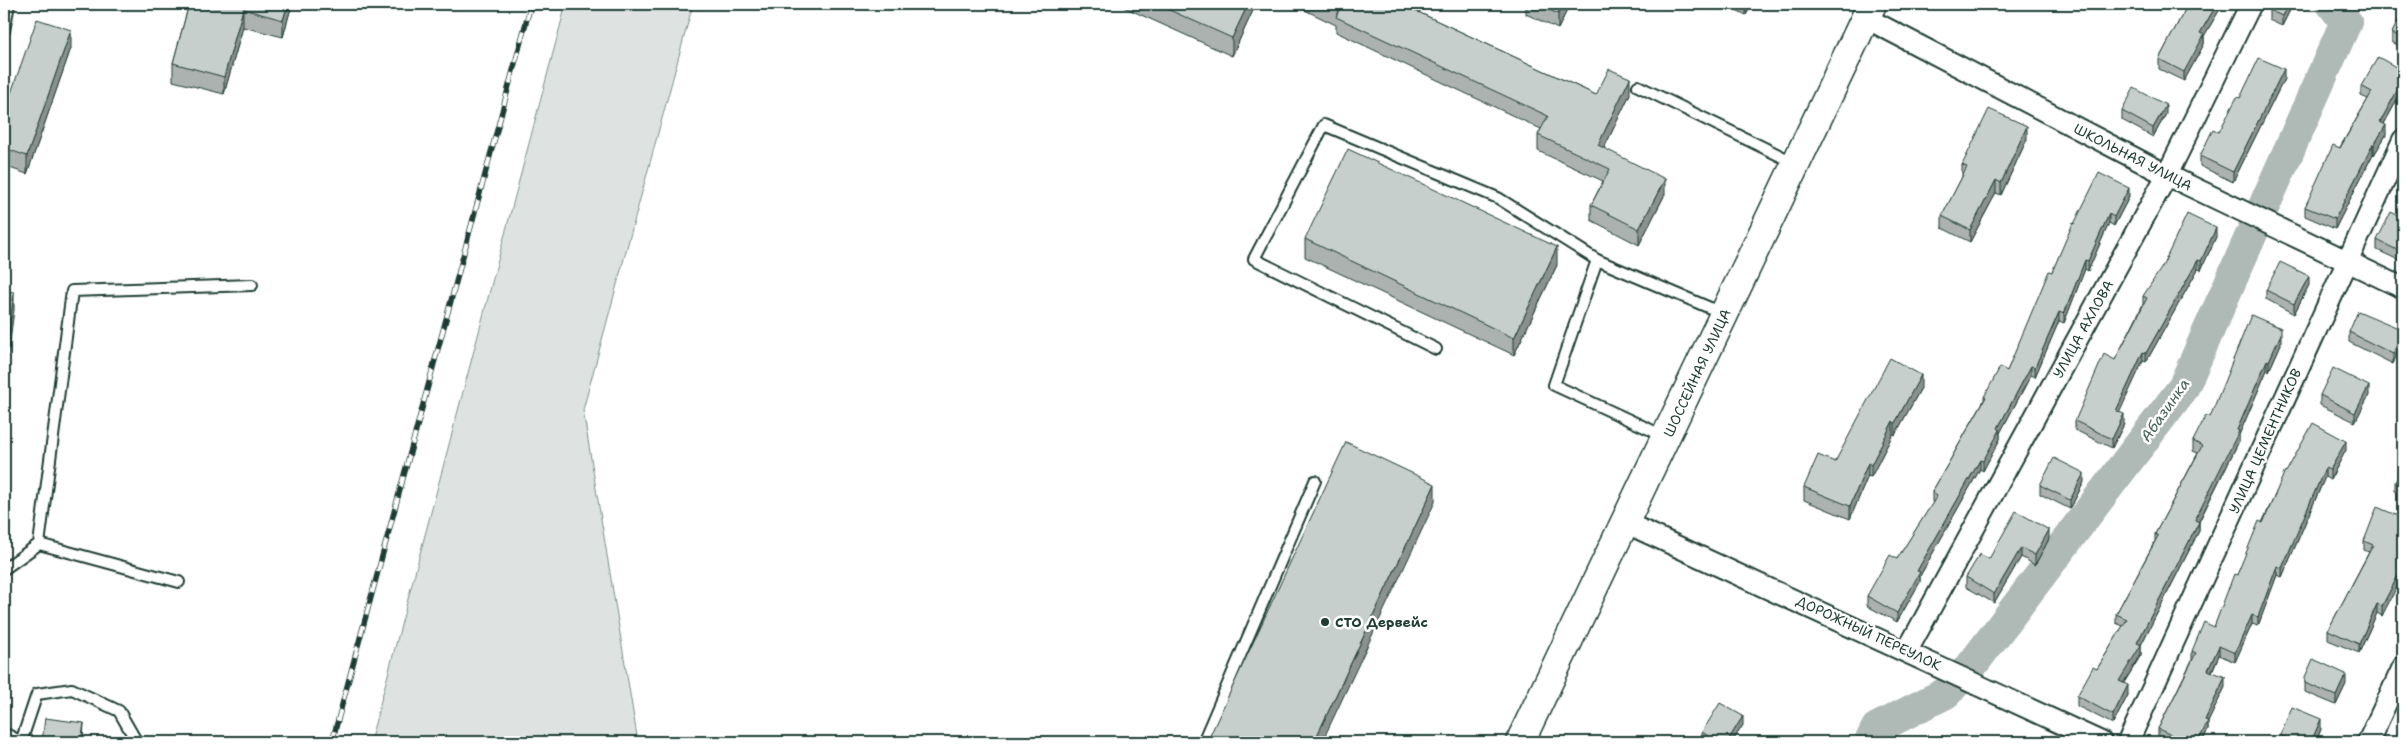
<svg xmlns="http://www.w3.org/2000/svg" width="2407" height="746" font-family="'Shantell Sans',sans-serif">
  <rect width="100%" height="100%" fill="#fff"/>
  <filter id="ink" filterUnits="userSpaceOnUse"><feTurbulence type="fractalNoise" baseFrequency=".02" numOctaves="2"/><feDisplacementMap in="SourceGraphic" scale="10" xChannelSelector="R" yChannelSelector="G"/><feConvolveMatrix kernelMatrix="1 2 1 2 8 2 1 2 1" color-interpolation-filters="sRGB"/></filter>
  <g filter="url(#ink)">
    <!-- green -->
    <polygon fill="#dee3e2" stroke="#7e908b" points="566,4 693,4 583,410 638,742 370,742"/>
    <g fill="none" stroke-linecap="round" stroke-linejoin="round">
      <!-- river -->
      <polyline stroke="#afbab7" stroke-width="32" points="1870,742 1877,728 1946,693 1969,669 2183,388 2346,22 2332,4"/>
      <defs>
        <g id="lane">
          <polyline points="4,31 9,4"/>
          <polyline points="1638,86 1795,163"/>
          <polyline points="1597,260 1722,313"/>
          <polyline points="1436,349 1254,259 1324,125 1498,198 1597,260 1554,385 1666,437"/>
          <polyline points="39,544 179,582"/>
          <polyline points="4,569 39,544 72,291 252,285"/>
          <polyline points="4,733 21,742"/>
          <polyline points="21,742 37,694 72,689 119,711 135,739 134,742"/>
          <polyline points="1203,742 1315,481"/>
        </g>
        <g id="street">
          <polyline points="1866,18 2167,175 2403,288"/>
          <polyline points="1635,527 2101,742"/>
          <polyline points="1907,651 2167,175 2251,4"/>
          <polyline points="2128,742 2403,140"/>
          <polyline points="2368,742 2403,667"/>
        </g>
        <polyline id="secondary" points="1520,742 1872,4"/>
      </defs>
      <!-- lane casing -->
      <use href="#lane" stroke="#1f3d34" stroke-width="14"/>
      <!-- street casing -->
      <use href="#street" stroke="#1f3d34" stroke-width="24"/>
      <!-- secondary casing -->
      <use href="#secondary" stroke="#1f3d34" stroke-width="31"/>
      <!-- lane -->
      <use href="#lane" stroke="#fff" stroke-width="10"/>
      <!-- street -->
      <use href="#street" stroke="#fff" stroke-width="20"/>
      <!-- secondary -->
      <use href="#secondary" stroke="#fff" stroke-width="28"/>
      <defs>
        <polyline id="rail" points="332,742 531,4"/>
      </defs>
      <!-- rail casing -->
      <use href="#rail" stroke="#1f3d34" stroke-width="5.5"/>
      <!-- rail -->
      <use href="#rail" stroke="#fff" stroke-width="4" stroke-dasharray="11" stroke-linecap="butt"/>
    </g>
    <!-- wall -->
    <g fill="#abb2af" stroke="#1f3d34">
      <polygon points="189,4 292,4 283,37 243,27 224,94 173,81 173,63"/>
      <polygon points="1117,4 1256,4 1232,56"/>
      <polygon points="1292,4 1401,4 1596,95 1630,94 1604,148 1665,194 1639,245 1591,220 1591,205 1603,181 1538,151 1538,135 1541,129 1336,32 1336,25"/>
      <polygon points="1526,4 1570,4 1558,29 1526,14"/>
      <polygon points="1724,4 1752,4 1746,15"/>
      <polygon points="2187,4 2223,4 2204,36 2204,44 2184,81 2159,69 2159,59 2187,6"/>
      <polygon points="2272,4 2293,4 2282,26 2269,20 2269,10"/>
      <polygon points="2403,13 2403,48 2392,42 2392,33"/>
      <polygon points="71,48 27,174 4,166 4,113"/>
      <polygon points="2284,79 2233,182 2200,166 2200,156 2219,132 2240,98"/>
      <polygon points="2361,86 2403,89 2384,124 2386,135 2374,155 2373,154 2335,229 2305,216 2305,207 2368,99 2361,96"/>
      <polygon points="2122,111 2166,114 2153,137 2122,120"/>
      <polygon points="2027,139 2001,195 1996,193 1970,242 1942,228 1942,216 1962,177 1962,165"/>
      <polygon points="2129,197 2114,226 2109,223 2088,271 2085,269 2064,323 2059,321 2035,377 2031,375 2000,433 2000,439 1983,471 1980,469 1920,576 1920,582 1897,622 1867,606 1867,596 1897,559 1933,503 1932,502 1932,492 1984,400 1984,397 2007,371 2074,224"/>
      <polygon points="2403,218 2403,262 2377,250 2377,240"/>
      <polygon points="2216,237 2201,270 2198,269 2146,362 2143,361 2119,412 2124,424 2112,448 2075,430 2075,421 2115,360 2143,304 2143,296"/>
      <polygon points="1305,239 1557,265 1514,355 1305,257"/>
      <polygon points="2309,285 2294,314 2266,299 2266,290"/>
      <polygon points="2349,332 2403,339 2393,364 2349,342"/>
      <polygon points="2281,344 2269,371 2267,370 2239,435 2239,441 2199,522 2199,531 2141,645 2141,655 2124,683 2128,695 2113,724 2077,706 2077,696 2097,669 2123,626 2116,623 2116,614 2155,541 2155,534 2198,453 2193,451 2193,441 2210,417"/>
      <polygon points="1921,388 1895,435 1893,434 1871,477 1868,476 1850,519 1804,500 1804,487"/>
      <polygon points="2320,395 2369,395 2355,422 2320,405"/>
      <polygon points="2346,450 2330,480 2325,477 2282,577 2277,575 2258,626 2252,624 2235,662 2219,655 2212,672 2225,687 2208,722 2208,730 2202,742 2166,742 2158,739 2158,729 2192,660 2192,651 2214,627 2237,575 2286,472"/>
      <polygon points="2403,468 2403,496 2395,491 2395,482"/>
      <polygon points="2084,482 2070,509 2040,494 2040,485"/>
      <polygon points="2403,518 2382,616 2377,613 2359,653 2328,640 2328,630 2369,552 2364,550 2364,541"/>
      <polygon points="2049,539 2035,565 2021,557 1994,603 1966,587 1966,577 1989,559"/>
      <polygon points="2305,677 2346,684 2336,705 2305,692"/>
      <polygon points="1743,725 1732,742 1702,742 1702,732"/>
      <polygon points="2321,729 2316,742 2280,742 2280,735"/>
    </g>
    <!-- shaded-wall -->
    <g fill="#8b918f" stroke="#1f3d34">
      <polygon points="288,4 292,4 283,37 283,20"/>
      <polygon points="1248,4 1256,4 1232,56 1232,38"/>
      <polygon points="1563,4 1570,4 1558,29 1558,14"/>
      <polygon points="1746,4 1752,4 1746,15"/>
      <polygon points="2217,4 2223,4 2204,36 2204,44 2184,81 2184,72 2200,33"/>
      <polygon points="2288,4 2293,4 2282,26 2282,16"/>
      <polygon points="243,9 243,27 224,94 224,77"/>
      <polygon points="71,30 71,48 27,174 27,156"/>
      <polygon points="2284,69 2284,79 2233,182 2233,172"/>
      <polygon points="1630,78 1630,94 1598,161 1598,145"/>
      <polygon points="2403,80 2403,89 2380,131 2380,122"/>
      <polygon points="2166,105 2166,114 2153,137 2153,128"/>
      <polygon points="2386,125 2386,135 2374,155 2374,145"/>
      <polygon points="2027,126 2027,139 2001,195 2001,183"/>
      <polygon points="2373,144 2373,154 2335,229 2335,219"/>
      <polygon points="1665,179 1665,194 1639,245 1639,229"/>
      <polygon points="1996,180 1996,193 1970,242 1970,230"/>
      <polygon points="2129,188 2129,197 2114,226 2114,217"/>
      <polygon points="2109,214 2109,223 2088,271 2088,261"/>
      <polygon points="2216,228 2216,237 2201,270 2201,261"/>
      <polygon points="1557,247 1557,265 1514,355 1514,338"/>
      <polygon points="2085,260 2085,269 2064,323 2064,314"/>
      <polygon points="2198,260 2198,269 2146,362 2146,353"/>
      <polygon points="2309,276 2309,285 2294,314 2294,304"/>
      <polygon points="14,292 14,310 4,388 4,370"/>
      <polygon points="2059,312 2059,321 2035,377 2035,367"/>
      <polygon points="2403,330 2403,339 2393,364 2393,354"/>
      <polygon points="2281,334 2281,344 2269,371 2269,361"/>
      <polygon points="2143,352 2143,361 2116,420 2116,411"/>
      <polygon points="2267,360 2267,370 2239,435 2239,441 2195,529 2195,520 2237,430"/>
      <polygon points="2031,366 2031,375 2000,433 2000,439 1983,471 1983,461 1998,428"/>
      <polygon points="1921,375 1921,388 1895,435 1895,423"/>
      <polygon points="2369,386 2369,395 2355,422 2355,413"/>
      <polygon points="2124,414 2124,424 2112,448 2112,439"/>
      <polygon points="1893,421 1893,434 1871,477 1871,465"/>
      <polygon points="2346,441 2346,450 2330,480 2330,470"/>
      <polygon points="1980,460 1980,469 1920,576 1920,582 1897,622 1897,613 1917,571"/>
      <polygon points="1868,463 1868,476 1850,519 1850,506"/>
      <polygon points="2325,468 2325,477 2282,577 2282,568"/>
      <polygon points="2084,473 2084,482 2070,509 2070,500"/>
      <polygon points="1435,484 1435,502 1322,742 1314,742"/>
      <polygon points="2199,522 2199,531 2141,645 2141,655 2119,690 2119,681 2137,643"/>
      <polygon points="2049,530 2049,539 2035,565 2035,555"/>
      <polygon points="2021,548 2021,557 1994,603 1994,594"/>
      <polygon points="2277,566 2277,575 2258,626 2258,617"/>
      <polygon points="2403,566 2403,575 2382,616 2382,606"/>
      <polygon points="2377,604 2377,613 2359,653 2359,644"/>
      <polygon points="2252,615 2252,624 2235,662 2235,653"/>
      <polygon points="2219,646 2219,655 2208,679 2208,670"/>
      <polygon points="2346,674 2346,684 2336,705 2336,696"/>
      <polygon points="2225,677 2225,687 2208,722 2208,730 2202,742 2198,742 2205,720"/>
      <polygon points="2128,685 2128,695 2113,724 2113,715"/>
      <polygon points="1743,716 1743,725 1732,742 1727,742"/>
      <polygon points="2321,719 2321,729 2316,742 2311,742"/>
      <polygon points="84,723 83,742 81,742"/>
    </g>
    <!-- building -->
    <g fill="#c7cfcc" stroke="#1f3d34">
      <polygon points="189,4 288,4 283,20 243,9 224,77 173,63"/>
      <polygon points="1156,4 1248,4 1232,38"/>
      <polygon points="1325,4 1401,4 1596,95 1609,69 1630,78 1598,145 1665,179 1639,229 1591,205 1610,169 1538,135 1548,116 1336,17 1339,10"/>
      <polygon points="1536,4 1563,4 1558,14"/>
      <polygon points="2188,4 2217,4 2200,33 2204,35 2184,72 2159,59"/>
      <polygon points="2272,4 2288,4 2282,16 2269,10"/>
      <polygon points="2402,12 2403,13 2403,38 2392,33"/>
      <polygon points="37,19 71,30 27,156 4,148 4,113"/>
      <polygon points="2378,57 2403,71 2403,80 2380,122 2386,125 2374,145 2373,144 2335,219 2305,207 2333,145 2340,148 2372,92 2361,86"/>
      <polygon points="2259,58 2284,69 2233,172 2200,156 2213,129 2219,132 2237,97 2240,98"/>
      <polygon points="2134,88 2166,105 2153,128 2122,111"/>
      <polygon points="1989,109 2027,126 2001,183 1996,180 1970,230 1942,216 1967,167 1962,165"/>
      <polygon points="1348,149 1557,247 1514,338 1305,239"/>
      <polygon points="2099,173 2129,188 2114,217 2109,214 2088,261 2085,260 2064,314 2059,312 2035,367 2031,366 1998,428 2000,430 1983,461 1980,460 1917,571 1920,572 1897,613 1867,596 1890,555 1897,559 1937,496 1932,492 1986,397 1984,397 2000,367 2007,371 2049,271 2052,272 2073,223 2074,224"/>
      <polygon points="2391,212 2403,218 2403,253 2377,240"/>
      <polygon points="2187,214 2216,228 2201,261 2198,260 2146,353 2143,352 2116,411 2124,414 2112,439 2075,421 2104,354 2115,360 2147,298 2143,296 2162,267"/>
      <polygon points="2280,262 2309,276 2294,304 2266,290"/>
      <polygon points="4,291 14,292 4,370"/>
      <polygon points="2358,311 2403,330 2393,354 2349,332"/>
      <polygon points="2251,315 2281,328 2281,334 2269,361 2267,360 2237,430 2239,431 2195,520 2199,522 2137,643 2141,645 2119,681 2128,685 2113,715 2077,696 2093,667 2097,669 2127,619 2116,614 2158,536 2155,534 2202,446 2193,441 2206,415 2210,417"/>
      <polygon points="1890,358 1921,375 1895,423 1893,421 1871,465 1868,463 1850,506 1804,487 1818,455 1835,462"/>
      <polygon points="2333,368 2369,386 2355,413 2320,395"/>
      <polygon points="2313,423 2346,441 2330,470 2325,468 2282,568 2277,566 2258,617 2252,615 2235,653 2219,646 2208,670 2225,677 2205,720 2208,721 2198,742 2187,742 2158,729 2196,653 2192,651 2204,622 2214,627 2234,574 2237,575 2259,521 2263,523 2285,471 2286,472"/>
      <polygon points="1346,442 1435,484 1314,742 1207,742"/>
      <polygon points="2054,458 2084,473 2070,500 2040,485"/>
      <polygon points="2403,468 2403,486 2395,482"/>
      <polygon points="2377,507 2403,518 2403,566 2382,606 2377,604 2359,644 2328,630 2373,545 2364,541"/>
      <polygon points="2016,511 2049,530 2035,555 2021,548 1994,594 1966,577 1980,554 1989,559"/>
      <polygon points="2313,659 2346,674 2336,696 2305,683 2305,677"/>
      <polygon points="1720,703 1743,716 1727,742 1718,742 1702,732"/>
      <polygon points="2292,707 2321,719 2311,742 2296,742 2280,735"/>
      <polygon points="45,718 84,723 81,742 42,742"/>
    </g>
  </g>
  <!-- markers -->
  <circle fill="#1f3d34" stroke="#fff" stroke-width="2" cx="1325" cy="622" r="5"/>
  <g text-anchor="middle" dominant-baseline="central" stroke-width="5" stroke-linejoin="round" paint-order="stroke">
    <!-- street labels -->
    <g font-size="14" fill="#1f3d34" stroke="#fff">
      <text transform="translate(2133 157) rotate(27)">ШКОЛЬНАЯ УЛИЦА</text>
      <text transform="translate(2083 329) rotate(-61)">УЛИЦА АХЛОВА</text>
      <text transform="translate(1697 373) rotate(-65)">ШОССЕЙНАЯ УЛИЦА</text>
      <text transform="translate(2265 441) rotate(-66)">УЛИЦА ЦЕМЕНТНИКОВ</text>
      <text transform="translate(1869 633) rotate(25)">ДОРОЖНЫЙ ПЕРЕУЛОК</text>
    </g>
    <!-- poi labels -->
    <g font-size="14" font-weight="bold" fill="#1f3d34" stroke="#fff" text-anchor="start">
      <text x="1335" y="622">СТО Дервейс</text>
    </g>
    <!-- water labels -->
    <g font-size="15" font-style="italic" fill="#4a625b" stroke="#fff">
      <text transform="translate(2165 410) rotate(-55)">Абазинка</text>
    </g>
  </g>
  <!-- margin -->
  <rect width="2407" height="746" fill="none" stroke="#fff" stroke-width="20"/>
  <rect x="10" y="10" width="2387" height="726" fill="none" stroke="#1f3d34" stroke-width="2" filter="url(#ink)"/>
</svg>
